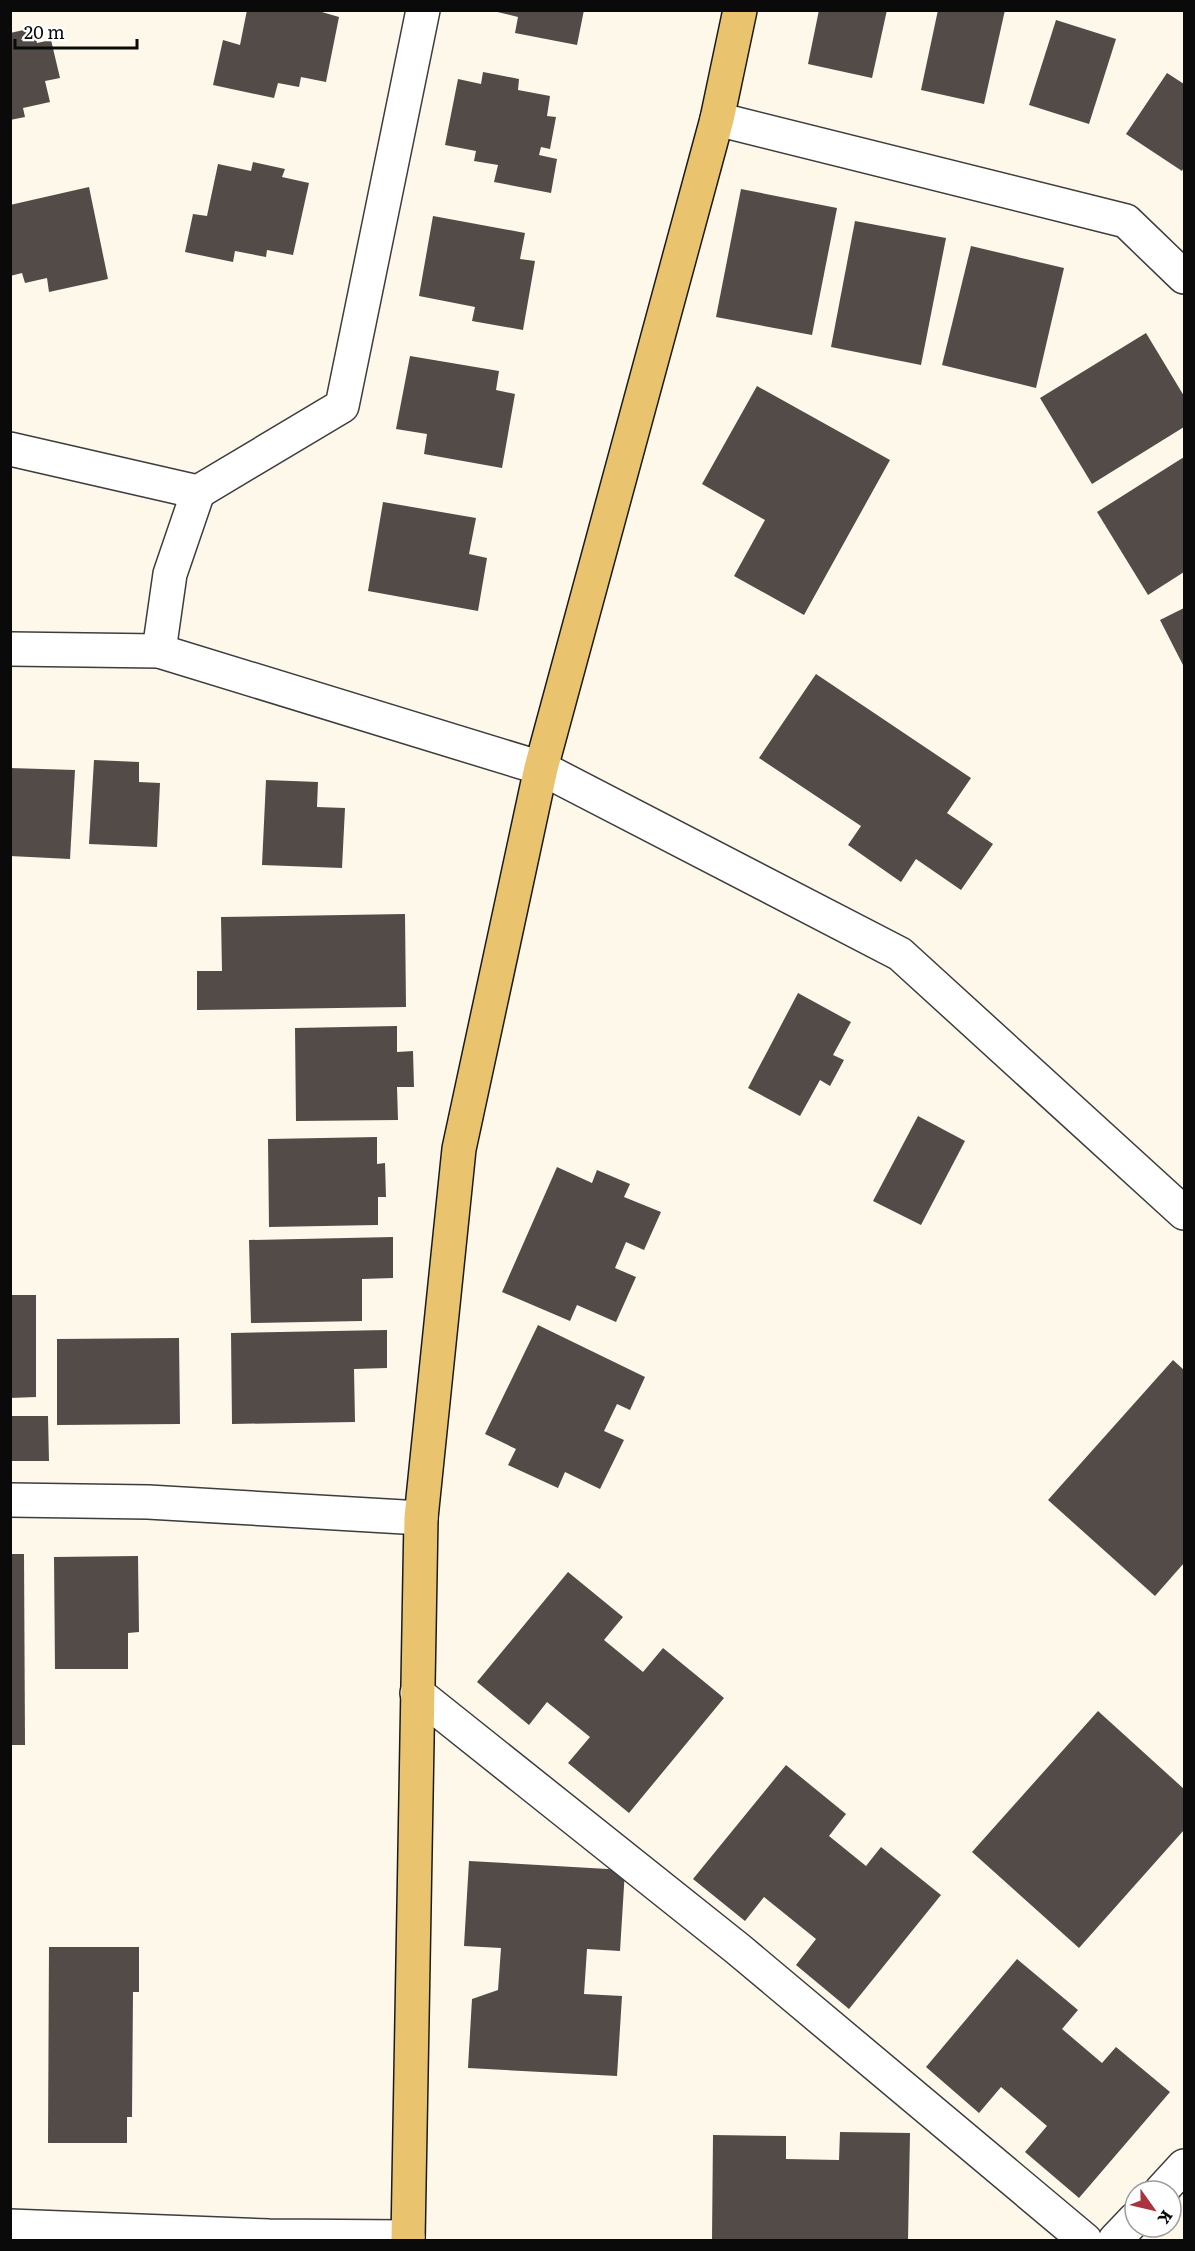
<svg xmlns="http://www.w3.org/2000/svg" width="1195" height="2251" font-family="Literata,serif">
  <rect width="100%" height="100%" fill="#fdf8ea"/>
  <!-- building -->
  <g fill="#524b48">
    <polygon points="247,10 315,10 339,17 326,82 301,77 299,87 278,83 274,98 213,85 223,40 240,45"/>
    <polygon points="489,10 584,10 577,45 515,33 518,17"/>
    <polygon points="819,10 887,10 872,78 808,64"/>
    <polygon points="938,10 1005,10 984,104 921,90"/>
    <polygon points="1056,20 1116,39 1089,124 1029,105"/>
    <polygon points="33,28 37,43 51,40 60,78 45,81 50,102 23,108 25,117 10,120 10,33"/>
    <polygon points="483,72 519,79 518,90 550,96 547,116 556,117 550,149 541,147 539,155 557,159 551,193 494,182 498,165 474,161 476,151 445,145 458,79 481,84"/>
    <polygon points="1167,73 1184,84 1184,167 1182,171 1126,134"/>
    <polygon points="253,162 285,169 282,177 309,183 293,255 267,250 266,257 235,251 233,262 185,252 193,214 207,216 218,164 251,171"/>
    <polygon points="89,187 108,279 49,292 47,278 25,283 22,273 10,276 10,205"/>
    <polygon points="741,189 837,208 812,335 716,317"/>
    <polygon points="433,216 525,233 520,259 535,261 523,330 472,321 475,307 419,296"/>
    <polygon points="855,221 946,238 921,365 831,347"/>
    <polygon points="971,246 1064,268 1036,388 942,365"/>
    <polygon points="1146,333 1184,396 1184,427 1092,484 1040,398"/>
    <polygon points="410,356 499,371 496,390 515,394 502,468 424,454 427,434 396,429"/>
    <polygon points="757,386 890,460 804,615 734,576 765,520 702,484"/>
    <polygon points="1184,457 1184,572 1148,595 1097,512"/>
    <polygon points="383,502 476,518 469,554 487,558 478,611 368,591"/>
    <polygon points="1184,608 1184,667 1160,620"/>
    <polygon points="816,674 971,778 947,813 993,844 961,890 916,859 901,882 848,845 861,826 759,758"/>
    <polygon points="94,760 139,762 139,782 160,783 157,847 89,844"/>
    <polygon points="10,768 75,770 70,859 10,856"/>
    <polygon points="266,780 318,782 317,807 345,808 342,868 262,865"/>
    <polygon points="405,914 406,1007 197,1010 197,971 222,971 221,917"/>
    <polygon points="798,993 851,1022 833,1055 844,1060 830,1086 820,1080 800,1116 748,1088"/>
    <polygon points="397,1026 397,1052 413,1051 414,1087 397,1087 398,1120 296,1121 295,1028"/>
    <polygon points="918,1116 965,1141 921,1225 873,1201"/>
    <polygon points="377,1137 377,1164 385,1163 386,1197 378,1197 378,1225 269,1227 268,1139"/>
    <polygon points="557,1167 592,1183 597,1170 630,1184 624,1197 661,1212 644,1250 626,1242 615,1268 636,1277 616,1322 577,1305 570,1321 502,1292"/>
    <polygon points="393,1237 393,1278 362,1279 362,1321 251,1323 249,1240"/>
    <polygon points="10,1295 36,1295 36,1397 10,1398"/>
    <polygon points="538,1325 645,1377 630,1410 617,1404 604,1431 624,1440 600,1489 565,1472 558,1488 508,1465 516,1449 485,1434"/>
    <polygon points="387,1330 387,1368 354,1369 355,1422 232,1424 231,1333"/>
    <polygon points="179,1338 180,1424 57,1425 57,1339"/>
    <polygon points="1173,1360 1184,1370 1184,1563 1155,1596 1048,1500"/>
    <polygon points="10,1416 48,1416 49,1461 10,1461"/>
    <polygon points="10,1554 24,1554 25,1745 10,1745"/>
    <polygon points="138,1556 139,1632 128,1633 128,1669 55,1669 54,1557"/>
    <polygon points="568,1572 623,1617 604,1640 643,1672 663,1648 724,1698 629,1813 568,1763 590,1737 547,1702 529,1725 477,1682"/>
    <polygon points="1098,1711 1184,1789 1184,1830 1079,1948 972,1852"/>
    <polygon points="786,1765 846,1814 829,1836 866,1866 881,1847 941,1895 849,2009 796,1965 816,1939 764,1897 745,1921 693,1879"/>
    <polygon points="469,1861 625,1870 620,1951 587,1949 584,1994 622,1996 617,2076 468,2068 472,1999 498,1990 501,1948 464,1946"/>
    <polygon points="49,1947 139,1947 139,1992 133,1992 132,2117 127,2117 127,2143 48,2143"/>
    <polygon points="1017,1959 1078,2010 1062,2029 1102,2063 1116,2047 1170,2092 1079,2198 1025,2152 1047,2126 1001,2087 979,2113 926,2067"/>
    <polygon points="840,2132 910,2133 908,2240 712,2240 713,2135 786,2136 786,2159 839,2160"/>
  </g>
  <g fill="none" stroke-linecap="round" stroke-linejoin="round">
    <defs>
      <g id="minor">
        <polyline points="717,119 1126,221 1184,277"/>
        <polyline points="10,449 198,492 342,406 423,10"/>
        <polyline points="10,649 159,651 541,768 900,954 1184,1213"/>
        <polyline points="159,651 170,574 198,492"/>
        <polyline points="10,1500 148,1502 421,1518"/>
        <polyline points="417,1693 738,1949 1085,2240"/>
        <polyline points="1161,2191 1184,2166"/>
        <polyline points="10,2226 269,2236 408,2237"/>
        <polyline points="1115,2240 1135,2219"/>
      </g>
      <polyline id="major" points="408,2240 421,1518 459,1149 541,768 717,119 740,10"/>
    </defs>
    <!-- minor casing -->
    <use href="#minor" stroke="#3d3d3d" stroke-width="36"/>
    <!-- major casing -->
    <use href="#major" stroke="#1b1b1b" stroke-width="36"/>
    <!-- minor -->
    <use href="#minor" stroke="#fff" stroke-width="33"/>
    <!-- major -->
    <use href="#major" stroke="#e9c36e" stroke-width="33"/>
  </g>
  <!-- border -->
  <rect width="1195" height="2251" fill="none" stroke="#0a0a0a" stroke-width="24"/>
  <!-- north arrow -->
  <g transform="translate(1153 2209) rotate(124)"><circle r="28" fill="#ffffff" stroke="#9d9d9d" stroke-width="1.5"/>
  <path d="M0-4.5L10 22L0 15L-10 22Z" fill="#aa3340"/>
  <text y="-9" font-size="16" font-weight="bold" text-anchor="middle" fill="#0a0a0a">K</text>
  </g>
  <!-- scale -->
  <path d="M15 39v9h122v-9" fill="none" stroke="#0a0a0a" stroke-width="3"/>
  <text x="24" y="39" font-size="18" fill="#0a0a0a" stroke="#ffffff" stroke-width="4.5" paint-order="stroke">20 m</text>
</svg>
